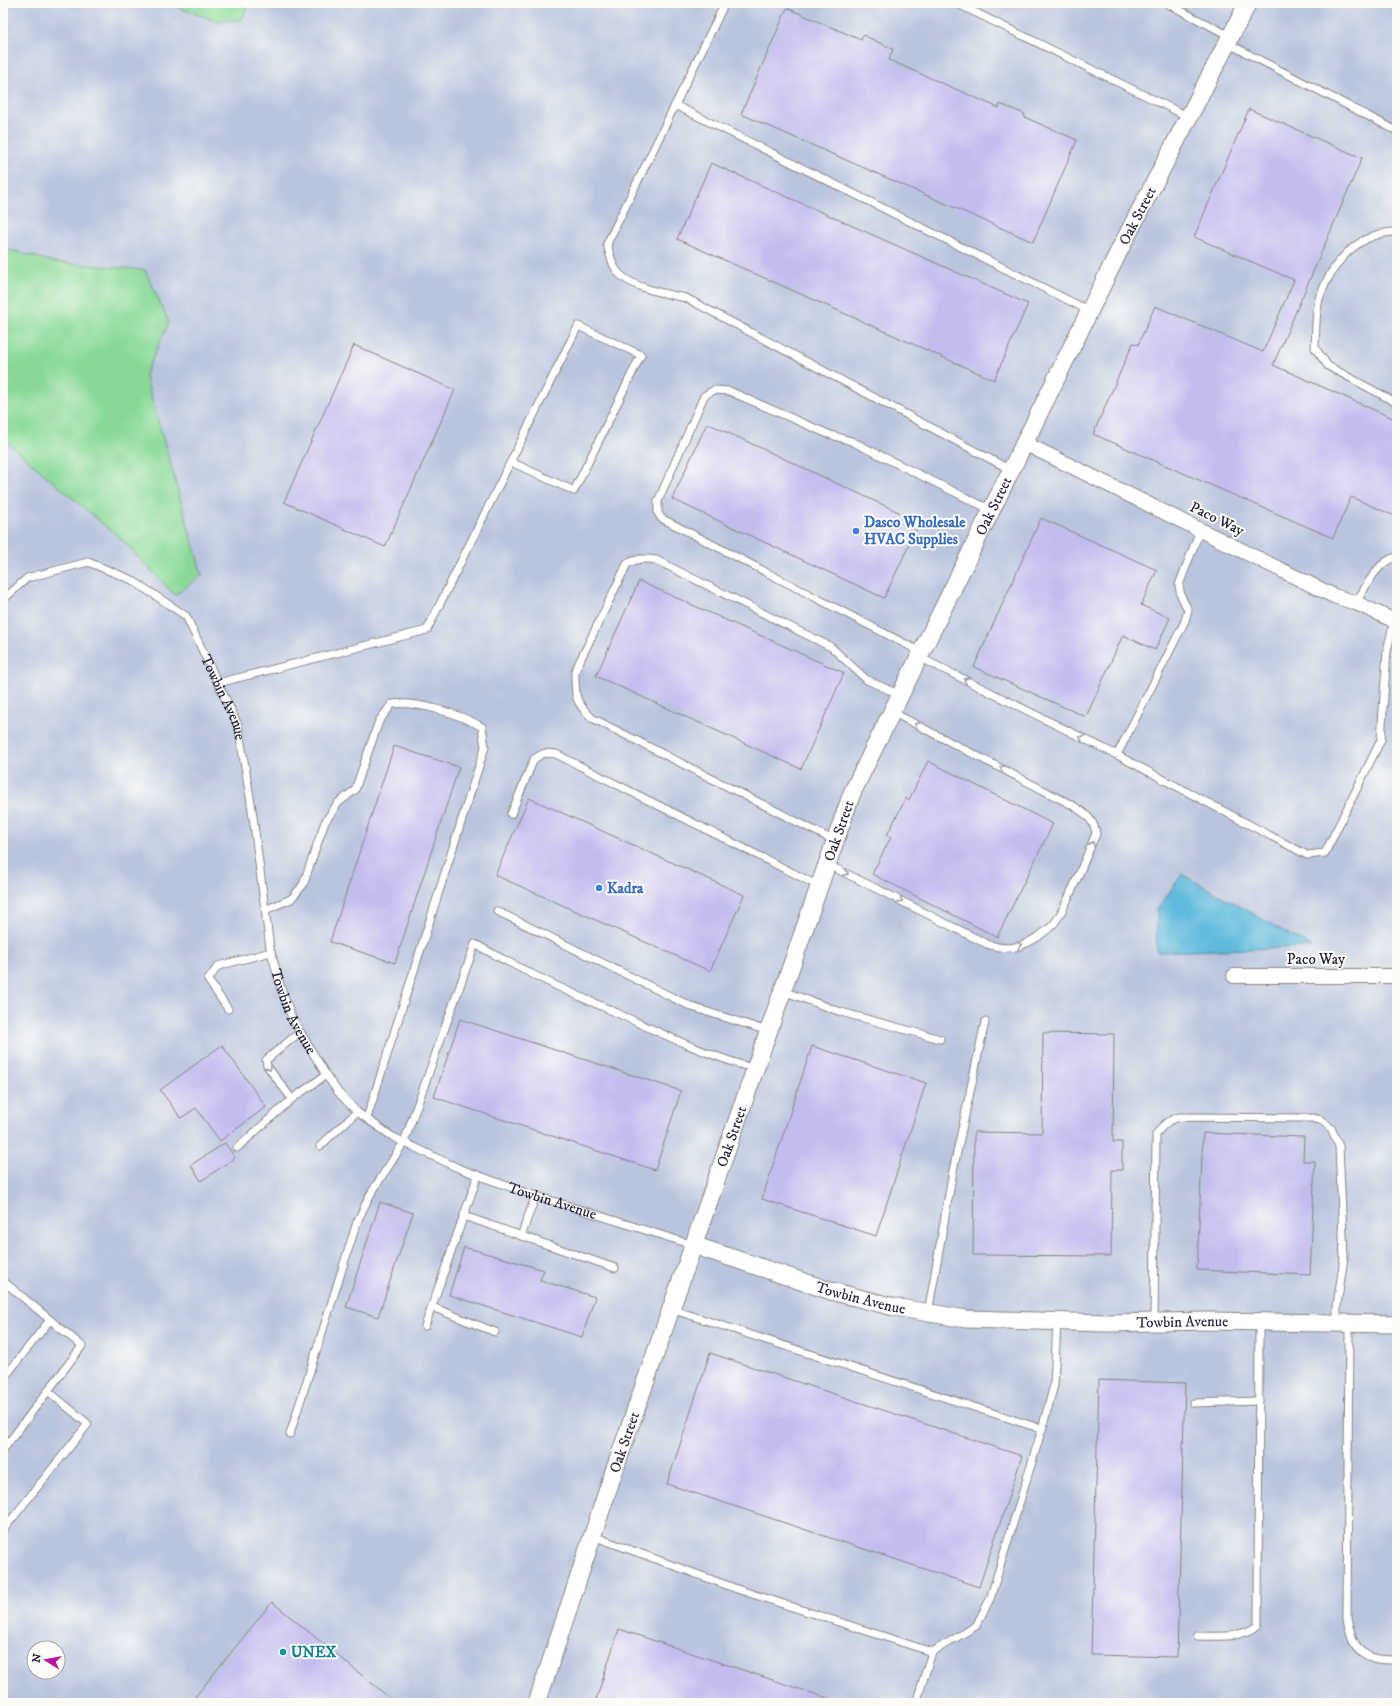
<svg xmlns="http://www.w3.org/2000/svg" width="1400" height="1706" font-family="'IM FELL DW Pica',serif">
  <rect width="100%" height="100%" fill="#fdfcf7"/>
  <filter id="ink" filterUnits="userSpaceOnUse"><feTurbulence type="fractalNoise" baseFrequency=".025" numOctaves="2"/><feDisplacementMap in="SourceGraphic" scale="8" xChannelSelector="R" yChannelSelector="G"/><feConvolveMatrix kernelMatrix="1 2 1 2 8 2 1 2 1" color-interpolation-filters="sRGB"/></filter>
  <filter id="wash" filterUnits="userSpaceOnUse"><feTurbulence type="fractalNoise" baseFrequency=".012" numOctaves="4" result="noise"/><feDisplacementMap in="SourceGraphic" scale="16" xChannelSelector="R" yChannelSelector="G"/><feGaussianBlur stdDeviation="0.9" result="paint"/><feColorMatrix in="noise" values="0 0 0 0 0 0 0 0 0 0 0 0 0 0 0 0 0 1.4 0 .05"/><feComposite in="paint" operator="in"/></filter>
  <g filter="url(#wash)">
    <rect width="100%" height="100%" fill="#ede8cd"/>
    <!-- industrial -->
    <path fill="#b9c5de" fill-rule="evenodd" d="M3,3h1394v1700h-1394zM34,1648h24v24h-24z"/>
    <!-- green -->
    <g fill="#88d998" stroke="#557e6a">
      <polygon points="165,3 249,3 242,19 219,22"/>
      <polygon points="3,248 54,262 145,270 169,322 145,375 202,575 175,595 122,540 3,439"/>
    </g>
    <!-- water -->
    <polygon fill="#5fbadd" stroke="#406e8c" points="1182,874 1312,947 1157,952 1157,910"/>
    <g id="blocks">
      <!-- building -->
      <g fill="#c3bdef">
        <polygon points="787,8 861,40 863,35 893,49 889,60 999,108 1000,104 1025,114 1024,117 1077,140 1033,242 741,114"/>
        <polygon points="1249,109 1362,158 1273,365 1397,420 1397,517 1351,497 1333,538 1093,434 1133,343 1138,345 1155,306 1263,352 1294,280 1194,237"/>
        <polygon points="711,163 1028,304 994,380 677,239"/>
        <polygon points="354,345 455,390 385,547 284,502"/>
        <polygon points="707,423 920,522 884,598 672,499"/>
        <polygon points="1041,518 1157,570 1141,605 1170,618 1155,650 1123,635 1086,717 974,667"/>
        <polygon points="639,581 844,673 801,769 596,676"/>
        <polygon points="394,746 459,767 395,963 330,942"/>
        <polygon points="928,761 1053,824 997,937 872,874 891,837 887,835 906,798 909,800"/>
        <polygon points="529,798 744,895 710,971 495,875"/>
        <polygon points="460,1019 681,1091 655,1170 434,1097"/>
        <polygon points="1043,1033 1114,1034 1113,1142 1122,1142 1122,1170 1112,1170 1111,1256 973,1255 974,1132 1042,1133"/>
        <polygon points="222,1045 266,1107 220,1141 196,1108 181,1118 160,1090"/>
        <polygon points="812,1046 926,1083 876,1236 762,1199"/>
        <polygon points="1203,1133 1304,1137 1303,1161 1315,1161 1310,1275 1197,1270"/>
        <polygon points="225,1143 235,1158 201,1181 191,1165"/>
        <polygon points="380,1202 413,1213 378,1317 346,1307"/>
        <polygon points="464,1247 544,1270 540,1280 595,1297 582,1337 449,1295"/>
        <polygon points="710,1353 1022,1456 979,1587 667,1484"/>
        <polygon points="1099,1380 1185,1383 1177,1657 1091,1655"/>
        <polygon points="272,1602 396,1703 190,1703"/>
        <polygon points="619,1629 836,1701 835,1703 595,1703"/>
      </g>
    </g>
  </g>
  <g filter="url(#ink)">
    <use href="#blocks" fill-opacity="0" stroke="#888584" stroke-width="1"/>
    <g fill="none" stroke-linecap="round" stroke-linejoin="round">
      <defs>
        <g id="service">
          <path d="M725,3l-118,241c2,7 4,17 8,24 10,19 51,26 71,30l325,172"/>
          <polyline points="956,3 1189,117"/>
          <polyline points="1166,3 1230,36"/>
          <polyline points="1227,43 1397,131"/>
          <polyline points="675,105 1090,311"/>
          <path d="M1397,232c-33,0 -57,22 -71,50 -2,6 -6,12 -7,17 -4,16 -3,33 -4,49l13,18 69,37"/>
          <path id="s1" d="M3,600l24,-22 61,-16 44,18 54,36 52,109 14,84 18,139 11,40 11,30 34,57 12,17 19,20 36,25 65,31 63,23 172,54"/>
          <path d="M1356,603c9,-15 22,-43 41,-46"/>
          <polyline points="921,652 661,518 658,513 658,501 704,396 714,390 729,391 828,434 851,441 991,510"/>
          <polyline points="919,657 1117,755 1307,855 1325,853 1381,740 1387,651 1394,621"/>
          <polyline points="218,683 427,630 578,326 641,355 574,491 511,462"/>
          <polyline points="1117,755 1185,621 1188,610 1181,596 1179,585 1200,530"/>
          <polyline points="511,814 534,759 544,753 556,754 819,886"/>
          <path d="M835,841l-243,-123c-18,-17 -17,-22 -17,-47l52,-107c9,-6 18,-6 29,-4l175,87 36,33 33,15"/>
          <path d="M827,864l160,80c9,3 19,5 28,3 14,-3 35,-16 43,-29 14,-24 26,-57 38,-84 -2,-15 -11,-21 -24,-29l-180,-93"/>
          <path d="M265,910l26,-11 12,-14 22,-63 13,-19 17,-13 24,-69 13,-17c24,-3 69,10 90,23l3,20 -118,371"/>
          <polyline points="497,911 692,1007 768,1031"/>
          <polyline points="783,991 841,1012 940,1039"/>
          <polyline points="228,1009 208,980 218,966 271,952"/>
          <polyline points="292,1099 267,1066 266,1060 300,1032"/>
          <polyline points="320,1146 357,1112"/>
          <polyline points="237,1148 292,1099 326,1075"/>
          <polyline points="464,1216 615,1268"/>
          <polyline points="521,1236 536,1195"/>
          <polyline points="3,1281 82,1346 3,1450"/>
          <polyline points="432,1307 495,1332"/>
          <polyline points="671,1309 1042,1429 990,1599 976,1626 932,1652 916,1703"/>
          <polyline points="928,1313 953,1171 985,1022"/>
          <path d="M1154,1322l2,-187c6,-10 12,-15 24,-18l132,1 9,2 10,8 8,18 5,112 -7,47v18"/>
          <path d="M1349,1324l-2,296c7,33 17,40 50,40"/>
          <polyline points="425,1326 478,1175"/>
          <polyline points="3,1379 50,1320"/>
          <polyline points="1193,1403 1259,1401"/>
          <polyline points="1042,1429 1054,1385 1057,1321"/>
          <path d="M290,1434l67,-212 13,-27 34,-53 71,-198c46,26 93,48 142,69 45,21 90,42 138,56"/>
          <polyline points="3,1530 88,1424 48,1391"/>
          <polyline points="593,1536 737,1589 932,1652"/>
          <path d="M1197,1636c21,0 44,3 61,-11l1,-303"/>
        </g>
        <g id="minor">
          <polyline points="1024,443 1334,596 1356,603 1397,622"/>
          <polyline points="1234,976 1397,976"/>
        </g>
        <g id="tertiary">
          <path id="s2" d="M693,1245l138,46 63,16 72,12 141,4 102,-2 188,3"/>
          <path id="s3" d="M537,1703l74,-223 241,-687 269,-546 127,-244"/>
        </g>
      </defs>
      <!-- service casing -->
      <use href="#service" stroke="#888584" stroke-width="9"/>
      <!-- minor casing -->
      <use href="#minor" stroke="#888584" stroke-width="16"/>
      <!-- tertiary casing -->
      <use href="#tertiary" stroke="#888584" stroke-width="19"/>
      <!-- service -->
      <use href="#service" stroke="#fff" stroke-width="7"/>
      <!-- minor -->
      <use href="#minor" stroke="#fff" stroke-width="14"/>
      <!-- tertiary -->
      <use href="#tertiary" stroke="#fff" stroke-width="17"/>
    </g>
    <!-- one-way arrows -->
    <defs><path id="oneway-chevron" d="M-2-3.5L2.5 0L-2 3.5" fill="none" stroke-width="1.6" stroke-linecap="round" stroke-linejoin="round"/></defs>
    <g stroke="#9c9ca7">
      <use href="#oneway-chevron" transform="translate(966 680) rotate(-154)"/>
      <use href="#oneway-chevron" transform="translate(917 725) rotate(-154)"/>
      <use href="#oneway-chevron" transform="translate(1082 738) rotate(-154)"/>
      <use href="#oneway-chevron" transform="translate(1002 768) rotate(-152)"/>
      <use href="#oneway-chevron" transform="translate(1092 844) rotate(-65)"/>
      <use href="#oneway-chevron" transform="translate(846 873) rotate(26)"/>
      <use href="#oneway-chevron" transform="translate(900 900) rotate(27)"/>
      <use href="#oneway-chevron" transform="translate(1019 945) rotate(-16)"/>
      <use href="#oneway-chevron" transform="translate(269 1068) rotate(61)"/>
    </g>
  </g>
  <!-- markers -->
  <g fill="#3f7fe0" stroke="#fdfcf7" stroke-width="1.5">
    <circle cx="856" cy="531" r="4"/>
    <circle cx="599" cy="888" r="4"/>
  </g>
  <circle fill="#0f9aa8" stroke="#fdfcf7" stroke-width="1.5" cx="283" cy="1652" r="4"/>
  <g text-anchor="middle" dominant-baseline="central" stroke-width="4" stroke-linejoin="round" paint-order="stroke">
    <!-- street labels -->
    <g font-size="15" fill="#22223b" stroke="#fdfcf7">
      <text stroke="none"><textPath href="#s3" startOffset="1607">Oak Street</textPath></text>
      <text stroke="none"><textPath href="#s3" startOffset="1283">Oak Street</textPath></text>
      <text transform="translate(1217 519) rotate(26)">Paco Way</text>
      <text stroke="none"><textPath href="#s1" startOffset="298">Towbin Avenue</textPath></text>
      <text stroke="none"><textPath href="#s3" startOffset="923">Oak Street</textPath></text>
      <text x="1316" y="959">Paco Way</text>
      <text stroke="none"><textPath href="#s1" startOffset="622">Towbin Avenue</textPath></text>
      <text stroke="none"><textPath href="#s3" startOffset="599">Oak Street</textPath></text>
      <text stroke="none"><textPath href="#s1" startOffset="958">Towbin Avenue</textPath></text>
      <text stroke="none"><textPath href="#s2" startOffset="176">Towbin Avenue</textPath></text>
      <text stroke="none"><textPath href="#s2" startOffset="500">Towbin Avenue</textPath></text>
      <text stroke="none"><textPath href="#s3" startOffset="275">Oak Street</textPath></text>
    </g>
    <!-- shop labels -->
    <g font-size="15" font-weight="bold" fill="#366cbe" stroke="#fdfcf7" text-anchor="start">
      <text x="864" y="522">Dasco Wholesale<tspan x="864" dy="17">HVAC Supplies</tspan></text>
      <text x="607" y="888">Kadra</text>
    </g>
    <!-- culture labels -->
    <g font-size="15" font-weight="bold" fill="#0d838f" stroke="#fdfcf7" text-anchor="start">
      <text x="291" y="1652">UNEX</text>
    </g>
  </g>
  <!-- margin -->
  <rect width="1400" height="1706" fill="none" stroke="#fdfcf7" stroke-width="16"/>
  <!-- north arrow -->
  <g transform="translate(46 1660) rotate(281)"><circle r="19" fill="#fdfcf7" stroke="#a5a5ac"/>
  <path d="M0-3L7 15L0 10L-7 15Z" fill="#b5179e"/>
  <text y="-6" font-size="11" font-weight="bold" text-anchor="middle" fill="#22223b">N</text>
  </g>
</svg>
